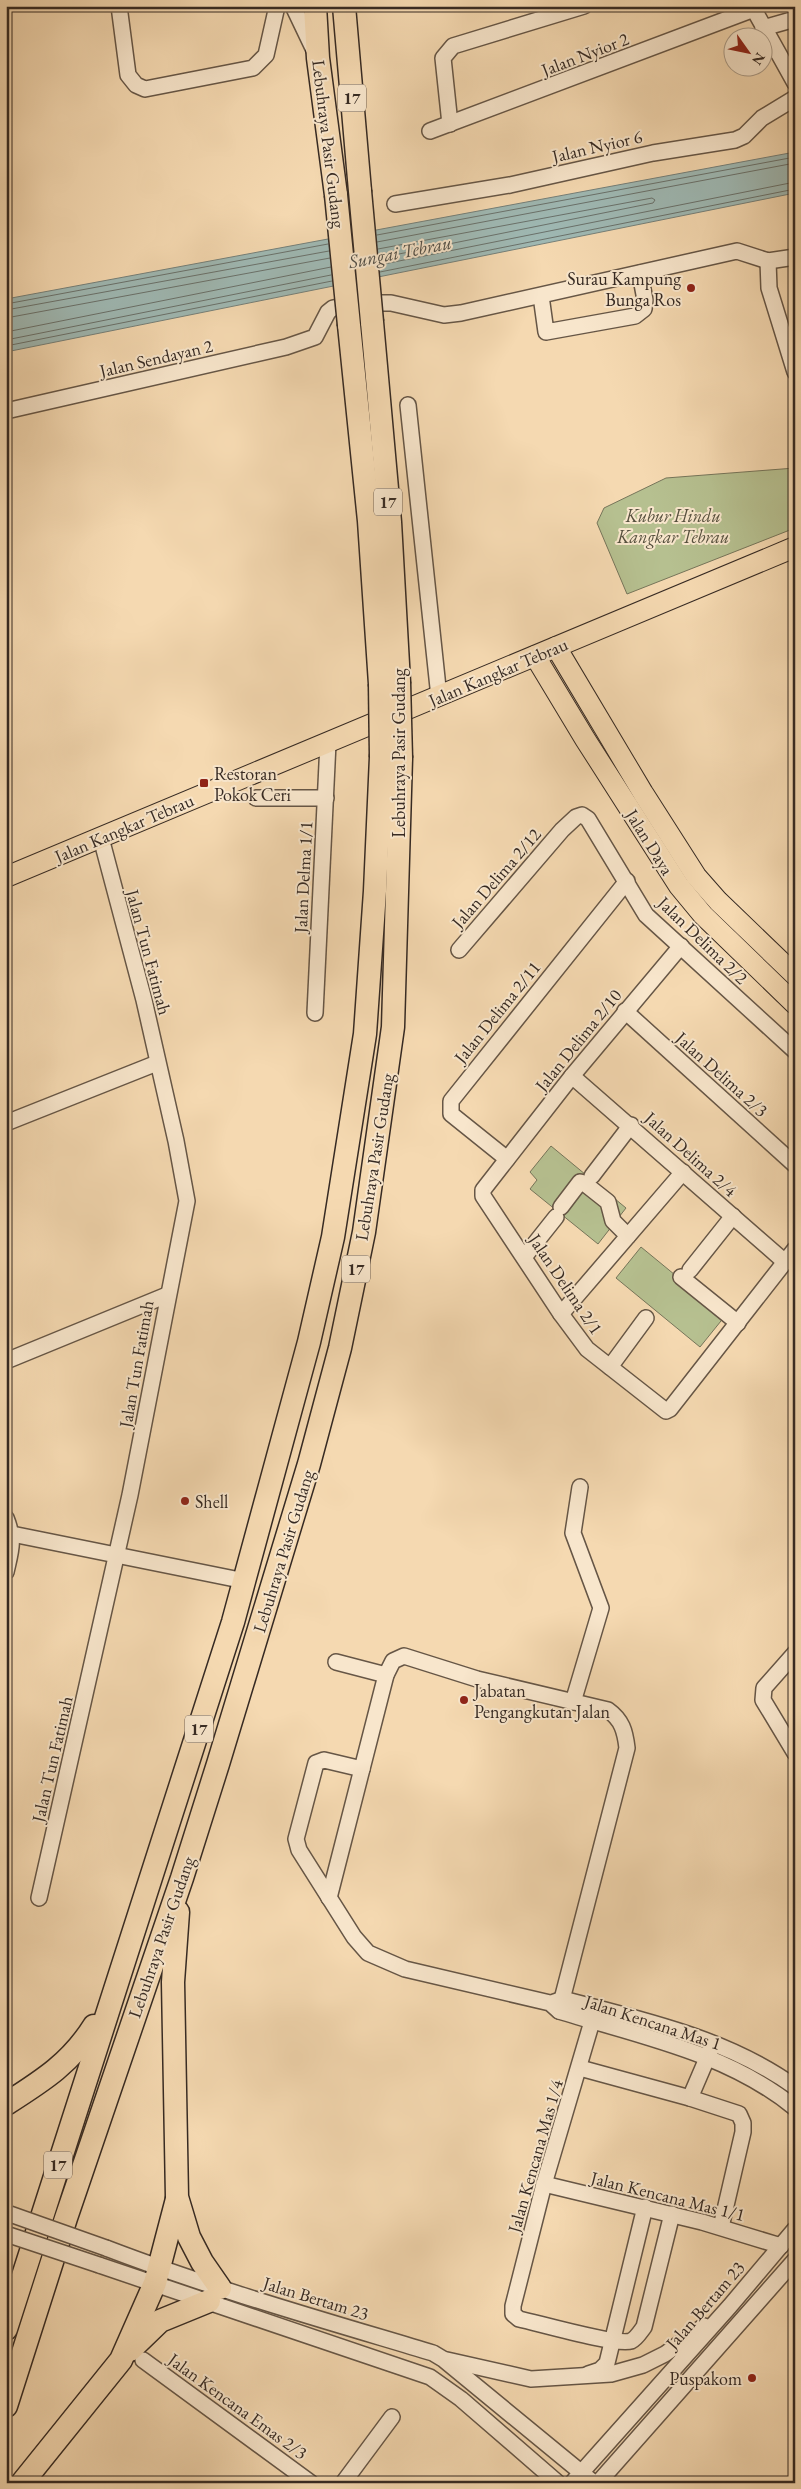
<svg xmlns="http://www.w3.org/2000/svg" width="801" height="2489" font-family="'EB Garamond',serif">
  <rect width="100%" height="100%" fill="#f5d9b1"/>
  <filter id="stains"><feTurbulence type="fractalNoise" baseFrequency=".004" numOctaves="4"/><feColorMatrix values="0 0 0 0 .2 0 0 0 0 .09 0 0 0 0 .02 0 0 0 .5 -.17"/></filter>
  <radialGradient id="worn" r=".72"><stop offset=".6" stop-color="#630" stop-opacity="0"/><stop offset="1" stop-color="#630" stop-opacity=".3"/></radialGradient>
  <!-- green -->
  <g fill="#b6c090" stroke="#76755a">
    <polygon points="795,468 795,528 627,594 597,523 604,508 666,478"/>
    <polygon points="551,1146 626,1208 598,1244 530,1189 537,1180 530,1172"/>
    <polygon points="641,1247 725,1316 700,1347 616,1278"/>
  </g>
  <!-- water -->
  <polygon fill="#9fb9b4" stroke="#75807a" points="795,152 795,193 6,352 6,299"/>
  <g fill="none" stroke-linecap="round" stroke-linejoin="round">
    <!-- shore -->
    <g stroke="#6a726c" stroke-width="1">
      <polyline points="377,235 795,157"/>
      <polyline points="377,242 795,163"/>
      <polyline points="378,249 652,198 655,200 653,203 379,258"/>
      <polyline points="379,265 795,182"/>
      <polyline points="380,272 795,189"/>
      <polyline points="6,304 328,244"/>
      <polyline points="6,310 329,251"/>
      <polyline points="6,318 330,258"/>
      <polyline points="6,332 331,267"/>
      <polyline points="6,340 331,275"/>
      <polyline points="6,346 332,281"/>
    </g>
    <defs>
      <g id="minor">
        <polyline points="119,6 128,75 136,85 145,89 253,68 266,55 277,6"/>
        <polyline points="293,6 314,50"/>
        <polyline points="752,6 795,83"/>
        <polyline points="763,28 795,19"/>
        <polyline points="450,124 443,58 453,46 584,6"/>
        <polyline points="430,131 754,9"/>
        <polyline points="395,204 510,185 653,153 735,140 744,136 762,118 795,98"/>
        <polyline points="768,261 769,288 795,372"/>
        <polyline points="541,296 546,332 635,316 644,309 645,300 640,273"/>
        <polyline points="408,405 439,697"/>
        <polyline points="6,411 286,347 315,337 328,312 333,308 360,303 391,303 444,315 461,313 737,251 768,261 795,257"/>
        <polyline points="256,798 326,798"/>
        <polyline points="681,946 572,1076 483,1190 483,1196 561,1314 587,1349 666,1411 670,1409 795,1249"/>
        <polyline points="459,950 562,830 576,817 582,815 588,819 646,915 795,1051"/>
        <polyline points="625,1011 795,1165"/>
        <polyline points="315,1013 328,743"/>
        <polyline points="572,1076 785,1262"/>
        <polyline points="6,1123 157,1063"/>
        <polyline points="507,1159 451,1114 451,1101 627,881"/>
        <polyline points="592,1176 631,1125"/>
        <polyline points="561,1207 580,1182 584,1183 608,1202 613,1221 628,1236"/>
        <polyline points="525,1256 556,1217"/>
        <polyline points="690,1270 733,1216"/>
        <polyline points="681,1277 738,1323"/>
        <polyline points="561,1314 683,1172"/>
        <polyline points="6,1361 167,1295"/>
        <polyline points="610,1367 646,1318"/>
        <path d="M6,1518c9,22 5,32 0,54"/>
        <polyline points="12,1534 245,1581"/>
        <polyline points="795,1653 764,1688 763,1700 795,1753"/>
        <polyline points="336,1662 386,1675"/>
        <polyline points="573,1702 601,1608 573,1533 580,1487"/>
        <path d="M362,1769l-38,-9 -8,3 -20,76 3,11 55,87 14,16 37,16 145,34 9,8c81,25 169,42 236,97"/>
        <polyline points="39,1898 130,1495 187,1201 176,1141 144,1000 101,838"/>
        <path d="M329,1898l57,-223 7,-14 11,-5 73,23 131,31c14,10 17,21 19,38l-68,263"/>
        <path d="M554,2002l9,-3c80,21 164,39 232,88"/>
        <path d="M596,2008l-52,176 -31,122v8l6,5c19,4 98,27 112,22 6,-3 9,-9 13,-14l28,-113"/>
        <polyline points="580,2068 690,2098 739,2114 743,2123 743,2132 721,2227"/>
        <polyline points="690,2098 711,2049"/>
        <polyline points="544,2184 702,2222 781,2246"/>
        <path d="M106,2248c107,41 217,72 327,105l10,6 151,124"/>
        <polyline points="99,2265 430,2377 461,2399 558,2483"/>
        <polyline points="143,2360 311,2483"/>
        <polyline points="447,2360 531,2379 611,2374 643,2365 665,2354 704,2326"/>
        <polyline points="588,2374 600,2370 607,2363 645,2207"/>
        <polyline points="343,2483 392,2417"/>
        <polyline points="572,2483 730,2306 795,2229"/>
        <polyline points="598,2483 795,2260"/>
      </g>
      <g id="major">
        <polyline points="556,647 643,793 696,876 718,901 795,975"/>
        <polyline points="535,656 585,739 679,886 703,915 795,1004"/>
        <polyline points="6,877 795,547"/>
      </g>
      <g id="highway">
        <polyline points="315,6 318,58 336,195"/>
        <polyline points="344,6 360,191"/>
        <polyline points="372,322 390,522 399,682"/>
        <polyline points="349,325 369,521 380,684"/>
        <polyline points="178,1912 173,1982 177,2197 189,2237 202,2262 220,2288"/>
        <path d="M6,2104c36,-23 65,-41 88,-78"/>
        <polyline points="6,2329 233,1622 309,1342 333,1237 365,1034 375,891 381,757"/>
        <polyline points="130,2350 160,2321 209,2301"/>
        <polyline points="6,2406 66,2218 182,1878 218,1764 309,1464 340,1348 364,1232 393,1027 401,758"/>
        <polyline points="22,2483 121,2360 155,2283 177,2199"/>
      </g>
    </defs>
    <!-- minor casing -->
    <use href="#minor" stroke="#665646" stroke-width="18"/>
    <!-- major casing -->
    <use href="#major" stroke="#362a23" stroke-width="22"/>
    <!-- highway casing -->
    <use href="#highway" stroke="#362a23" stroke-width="25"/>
    <!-- minor -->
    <use href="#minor" stroke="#f8e6cc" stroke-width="15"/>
    <!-- major -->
    <use href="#major" stroke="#f5d9b1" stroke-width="20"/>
    <!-- highway -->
    <use href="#highway" stroke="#f5d9b1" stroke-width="22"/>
    <defs>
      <g id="minor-bridge">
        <polyline points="10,2214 106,2248"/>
        <polyline points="6,2234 99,2265"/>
      </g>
      <g id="highway-bridge">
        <polyline points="360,191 372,322"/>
        <polyline points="336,195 349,325"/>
        <polyline points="399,682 401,758"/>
        <polyline points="380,684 381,757"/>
      </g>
    </defs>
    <!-- minor-bridge casing -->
    <use href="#minor-bridge" stroke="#665646" stroke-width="18" stroke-linecap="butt"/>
    <!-- highway-bridge casing -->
    <use href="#highway-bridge" stroke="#362a23" stroke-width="25" stroke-linecap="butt"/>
    <!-- minor-bridge -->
    <use href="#minor-bridge" stroke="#f8e6cc" stroke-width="15"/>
    <!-- highway-bridge -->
    <use href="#highway-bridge" stroke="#f5d9b1" stroke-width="22"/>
  </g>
  <!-- markers -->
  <g fill="#8f2418" stroke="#f8e6cc" stroke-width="2">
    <circle cx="691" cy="288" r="5"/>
    <rect x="199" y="778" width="10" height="10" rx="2.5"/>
    <circle cx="185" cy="1501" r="5"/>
    <circle cx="464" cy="1700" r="5"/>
    <circle cx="752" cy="2378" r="5"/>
  </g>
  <g text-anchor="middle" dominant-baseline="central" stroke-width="4" stroke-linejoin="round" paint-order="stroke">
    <!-- shield labels -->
    <g fill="#f8e6cc" stroke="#706256" stroke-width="1">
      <rect x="338" y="84.5" width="28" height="27" rx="4"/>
      <rect x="374" y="488.5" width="28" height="27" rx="4"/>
      <rect x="342" y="1255.5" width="28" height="27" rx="4"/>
      <rect x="185" y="1715.5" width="28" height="27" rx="4"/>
      <rect x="44" y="2151.5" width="28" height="27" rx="4"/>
    </g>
    <g font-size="16" font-weight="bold" fill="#362a23">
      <text x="352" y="98">17</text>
      <text x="388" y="502">17</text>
      <text x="356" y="1269">17</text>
      <text x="199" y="1729">17</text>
      <text x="58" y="2165">17</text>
    </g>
    <!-- street labels -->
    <g font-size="18" fill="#362a23" stroke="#f8e6cc">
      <text transform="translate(585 54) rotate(-21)">Jalan Nyior 2</text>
      <text transform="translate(329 144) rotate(83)">Lebuhraya Pasir Gudang</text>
      <text transform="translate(597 146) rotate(-13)">Jalan Nyior 6</text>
      <text transform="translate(156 358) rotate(-13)">Jalan Sendayan 2</text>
      <text transform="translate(498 672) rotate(-23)">Jalan Kangkar Tebrau</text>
      <text transform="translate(398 753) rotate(-90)">Lebuhraya Pasir Gudang</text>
      <text transform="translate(124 828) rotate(-23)">Jalan Kangkar Tebrau</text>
      <text transform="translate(650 842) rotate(58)">Jalan Daya</text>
      <text transform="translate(303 877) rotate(-87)">Jalan Delma 1/1</text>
      <text transform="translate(496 878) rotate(-49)">Jalan Delima 2/12</text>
      <text transform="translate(703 940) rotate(44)">Jalan Delima 2/2</text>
      <text transform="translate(149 952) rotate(75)">Jalan Tun Fatimah</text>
      <text transform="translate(497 1012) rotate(-51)">Jalan Delima 2/11</text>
      <text transform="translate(578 1040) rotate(-51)">Jalan Delima 2/10</text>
      <text transform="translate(722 1074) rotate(42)">Jalan Delima 2/3</text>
      <text transform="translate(691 1154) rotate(42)">Jalan Delima 2/4</text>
      <text transform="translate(374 1157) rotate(-81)">Lebuhraya Pasir Gudang</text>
      <text transform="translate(566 1284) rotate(56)">Jalan Delima 2/1</text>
      <text transform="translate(136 1364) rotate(-80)">Jalan Tun Fatimah</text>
      <text transform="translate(283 1551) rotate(-73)">Lebuhraya Pasir Gudang</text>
      <text transform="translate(52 1759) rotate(-77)">Jalan Tun Fatimah</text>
      <text transform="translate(161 1937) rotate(-71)">Lebuhraya Pasir Gudang</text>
      <text transform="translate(653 2022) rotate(18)">Jalan Kencana Mas 1</text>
      <text transform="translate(535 2156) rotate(-74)">Jalan Kencana Mas 1/4</text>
      <text transform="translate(668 2196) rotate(14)">Jalan Kencana Mas 1/1</text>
      <text transform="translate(316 2298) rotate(17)">Jalan Bertam 23</text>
      <text transform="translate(705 2305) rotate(-49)">Jalan Bertam 23</text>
      <text transform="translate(238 2406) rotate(36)">Jalan Kencana Emas 2/3</text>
    </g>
    <!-- poi labels -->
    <g font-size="18" fill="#362a23" stroke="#f8e6cc" text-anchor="start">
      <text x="681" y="278" text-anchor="end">Surau Kampung<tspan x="681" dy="21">Bunga Ros</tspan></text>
      <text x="214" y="773">Restoran<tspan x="214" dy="21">Pokok Ceri</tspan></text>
      <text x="195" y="1501">Shell</text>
      <text x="474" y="1690">Jabatan<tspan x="474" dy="21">Pengangkutan Jalan</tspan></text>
      <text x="742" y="2378" text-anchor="end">Puspakom</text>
    </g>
    <!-- park labels -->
    <g font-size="18" font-style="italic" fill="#56503e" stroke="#f8e6cc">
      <text x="673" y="515">Kubur Hindu<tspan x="673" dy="21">Kangkar Tebrau</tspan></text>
    </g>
    <!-- water labels -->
    <g font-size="19" font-style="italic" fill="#504e47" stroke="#f8e6cc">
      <text transform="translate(400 252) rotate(-11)">Sungai Tebrau</text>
    </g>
  </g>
  <!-- margin -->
  <rect width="801" height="2489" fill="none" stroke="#f5d9b1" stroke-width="25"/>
  <rect x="8" y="8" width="786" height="2474" fill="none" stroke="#362a23" stroke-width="2.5"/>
  <rect x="12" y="12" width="776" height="2464" fill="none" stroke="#362a23"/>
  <!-- north arrow -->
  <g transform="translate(748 52) rotate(123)"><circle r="24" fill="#f8e6cc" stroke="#aa9b88"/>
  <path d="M0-4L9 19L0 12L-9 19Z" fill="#8f2418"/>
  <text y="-8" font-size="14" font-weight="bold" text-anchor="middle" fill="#362a23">N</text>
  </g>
  <rect width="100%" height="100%" filter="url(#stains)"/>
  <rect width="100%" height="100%" fill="url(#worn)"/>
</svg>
